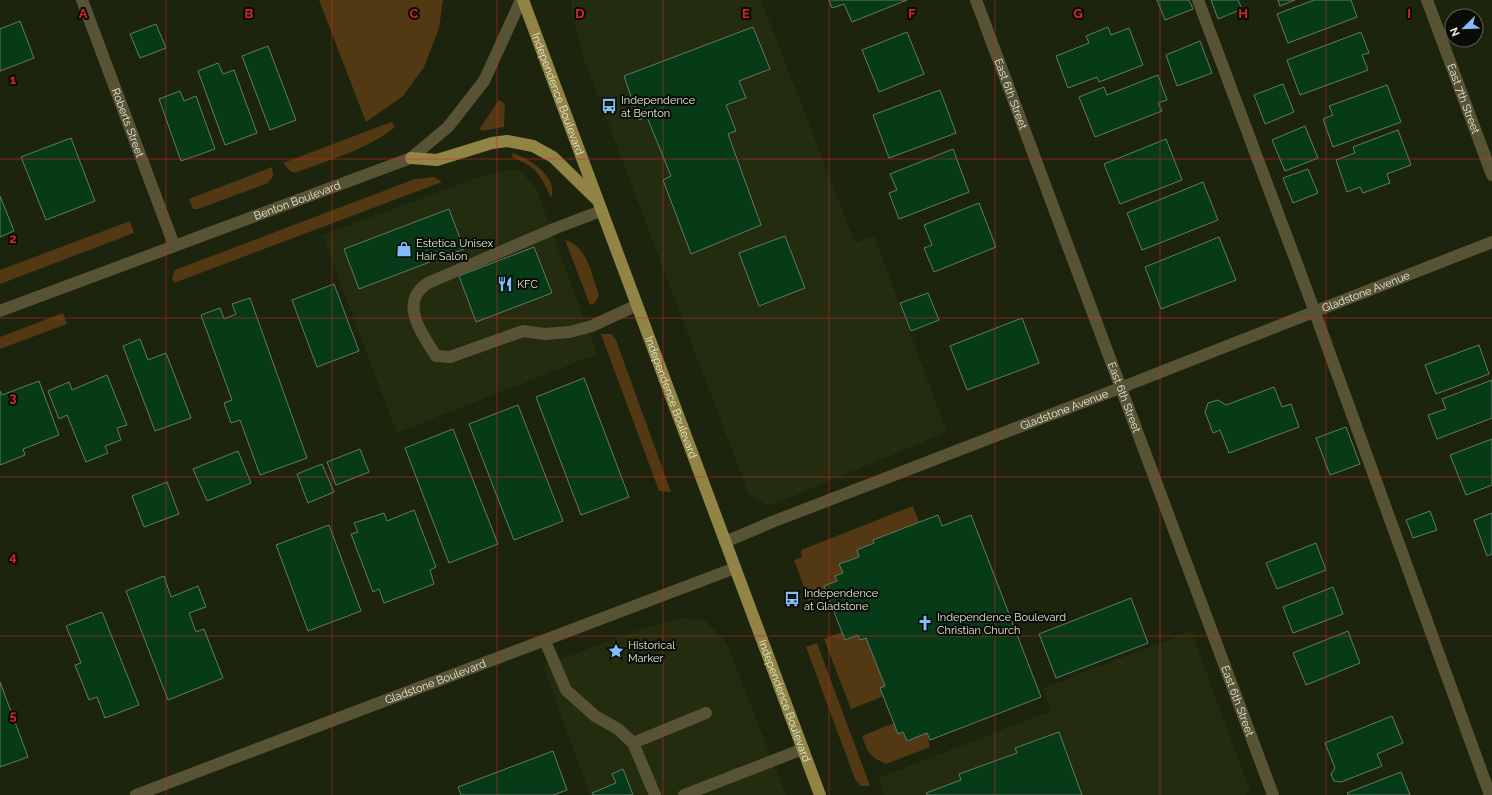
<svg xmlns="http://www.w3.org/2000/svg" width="1492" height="795" font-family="Raleway,sans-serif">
  <rect width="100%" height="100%" fill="#1c240d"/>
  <!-- built -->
  <g fill="#232c0e">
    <polygon points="571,0 761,0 855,243 874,236 947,432 769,506 749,495 585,62 573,18"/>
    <polygon points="506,170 516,170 523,174 536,188 597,354 397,433 322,235 482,176"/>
    <polygon points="680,618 704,620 726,642 786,795 590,795 543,666 633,632"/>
    <polygon points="1191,631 1251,793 1244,795 884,795 878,778 1051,711 1043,688"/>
  </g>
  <!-- green -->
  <g fill="#523813">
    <polygon points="319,0 443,0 439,28 424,67 403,96 366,122"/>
    <polygon points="499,100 505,104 504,127 481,131 480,128"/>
    <path d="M391,122l4,5c-28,23 -67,33 -100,46l-5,-2 -7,-8z"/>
    <path d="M511,153c16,3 49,25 40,45 -9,-21 -15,-32 -38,-40z"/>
    <polygon points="272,167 273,176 268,183 198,209 193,209 189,199"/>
    <polygon points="434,177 442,182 174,283 172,278 175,270 415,179"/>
    <polygon points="130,221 134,233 0,284 0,270"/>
    <path d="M565,240c22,5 27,36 34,55l-4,8 -5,2z"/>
    <polygon points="63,313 67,324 0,349 0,337"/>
    <polygon points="601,334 611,334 616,340 671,492 659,491"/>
    <polygon points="913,506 919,522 873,540 874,543 857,550 859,557 840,564 843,573 835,576 837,581 824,586 827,594 809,601 794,560 802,557 801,550"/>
    <polygon points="842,632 845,640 858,635 860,640 866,638 885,686 884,696 851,709 824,639"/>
    <polygon points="817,643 870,786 861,786 855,779 806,647"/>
    <path d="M894,723l4,11 5,-2 4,9 20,-8 3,14 -44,17c-18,-9 -17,-9 -24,-28z"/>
  </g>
  <!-- building -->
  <g fill="#073b17" stroke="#637a67">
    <polygon points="829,0 907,0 852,22 844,4 832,8"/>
    <polygon points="1157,0 1189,0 1193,9 1165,20"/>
    <polygon points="1211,0 1238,0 1242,9 1218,19"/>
    <polygon points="1278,0 1295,0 1280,6"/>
    <polygon points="1314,0 1351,0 1357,17 1288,43 1277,14"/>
    <polygon points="20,21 34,58 0,71 0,29"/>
    <polygon points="156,24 166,48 140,58 130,34"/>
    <polygon points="753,27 770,69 739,81 746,98 726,105 736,131 728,134 761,225 691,254 663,180 671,176 647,117 639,120 624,76"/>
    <polygon points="1108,27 1111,35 1129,28 1143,65 1099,82 1097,77 1068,88 1056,56 1089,43 1086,36"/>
    <polygon points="907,32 924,74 879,92 862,50"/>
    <polygon points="1361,32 1369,53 1362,55 1368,70 1300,95 1287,60"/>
    <polygon points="1200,41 1212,73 1177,86 1166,55"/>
    <polygon points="268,46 296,120 270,130 242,56"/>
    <polygon points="218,63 223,74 234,70 257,133 225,145 198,71"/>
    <polygon points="1158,75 1167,100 1158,103 1162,111 1095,137 1079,97 1104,87 1107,95"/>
    <polygon points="1283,84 1294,112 1265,124 1254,95"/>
    <polygon points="1387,85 1401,122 1333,147 1323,119 1333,115 1329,106"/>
    <polygon points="940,90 956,133 889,158 873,115"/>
    <polygon points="180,91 184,101 196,96 215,149 181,161 159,99"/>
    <polygon points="1305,126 1318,158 1285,171 1272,140"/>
    <polygon points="1398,130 1411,165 1387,174 1390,183 1363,193 1360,187 1347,192 1336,160 1355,153 1353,147"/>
    <polygon points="71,138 95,201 46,220 21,157"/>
    <polygon points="1166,139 1182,180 1120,204 1104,164"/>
    <polygon points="953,149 969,192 899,219 889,193 897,190 890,174"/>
    <polygon points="1308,169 1318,193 1293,203 1283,178"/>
    <polygon points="1203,182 1218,220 1142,250 1127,213"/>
    <polygon points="0,196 14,231 0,237"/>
    <polygon points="979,203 996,247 934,272 924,248 932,245 924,225"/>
    <polygon points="449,209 464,249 359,289 344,249"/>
    <polygon points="785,236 805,288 759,306 739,253"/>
    <polygon points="1219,237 1236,280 1161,309 1145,267"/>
    <polygon points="534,247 552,293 476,322 459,276"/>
    <polygon points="334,284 359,351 317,367 292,300"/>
    <polygon points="928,293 939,320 911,331 900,303"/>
    <polygon points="250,298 307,458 260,475 240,420 231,423 224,403 232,400 201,315 220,308 224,319 236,314 232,304"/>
    <polygon points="1022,318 1039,363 967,390 950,346"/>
    <polygon points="140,339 148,360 166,353 191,418 155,431 123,346"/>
    <polygon points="1479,345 1489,374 1436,394 1425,365"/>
    <polygon points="107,375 127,425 117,428 121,440 105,446 108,453 86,462 67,415 59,419 48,391 69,382 72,390"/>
    <polygon points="584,378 629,497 581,515 536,397"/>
    <polygon points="1492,380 1492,418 1437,439 1428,415 1446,409 1442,399"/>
    <polygon points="39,381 59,435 23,449 25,455 0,465 0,391 2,395"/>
    <polygon points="1274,387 1282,407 1291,404 1299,427 1229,453 1220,430 1213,433 1205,412 1208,403 1218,400 1226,405"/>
    <polygon points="518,405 563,521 514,540 469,424"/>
    <polygon points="1346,427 1360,464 1330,475 1316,438"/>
    <polygon points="453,429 498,544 449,563 405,448"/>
    <polygon points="1492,439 1492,485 1466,495 1450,455"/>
    <polygon points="360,449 369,472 336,485 327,462"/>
    <polygon points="238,451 251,483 207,501 193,469"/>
    <polygon points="322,464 334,492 308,503 297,474"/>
    <polygon points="167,482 179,514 144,527 132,496"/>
    <polygon points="414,510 436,567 430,570 434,584 384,603 379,589 373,592 351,534 358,532 354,523 384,513 387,521"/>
    <polygon points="1430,511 1437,530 1413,538 1406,520"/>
    <polygon points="1492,513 1492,554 1487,556 1474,520"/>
    <polygon points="938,515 942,526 971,515 1041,697 930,740 927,733 907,741 903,732 898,734 880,688 885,686 866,638 860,640 858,635 845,640 824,586 837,581 835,576 843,573 839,564 859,557 857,550 874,543 873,540"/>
    <polygon points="329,525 361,611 308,631 276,545"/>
    <polygon points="1316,543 1326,570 1277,589 1266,563"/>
    <polygon points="164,576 171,597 198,586 206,607 189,613 196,632 204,629 223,678 168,700 126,591"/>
    <polygon points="1333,587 1343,614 1293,633 1283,607"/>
    <polygon points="1131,598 1148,643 1056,678 1039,634"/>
    <polygon points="102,612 139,705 105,718 97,697 89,700 75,665 81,663 66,626"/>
    <polygon points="1348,631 1360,663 1306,685 1293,653"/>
    <polygon points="0,682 28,757 0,767"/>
    <polygon points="1392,716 1403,743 1377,754 1382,766 1341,782 1334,781 1331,774 1335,768 1325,743"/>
    <polygon points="1059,732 1082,795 927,795 926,793 961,780 959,774 1017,753 1015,748"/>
    <polygon points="553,751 567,790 553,795 461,795 458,787"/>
    <polygon points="623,769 633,795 593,795 592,793 616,783 612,774"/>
    <polygon points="1401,772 1410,795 1348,795 1347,793"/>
  </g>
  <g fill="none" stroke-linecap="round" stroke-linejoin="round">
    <!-- service -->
    <g stroke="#595335" stroke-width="12">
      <polyline points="1198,0 1306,288 1490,795"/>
      <path d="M601,211l-45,17 -128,55c-3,2 -7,5 -9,8 -16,19 7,49 17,65l14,1 73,-26 22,3 25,-2 22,-6 45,-21"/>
      <polyline points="545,641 566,690 595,716 618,729 633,743 655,795"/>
      <polyline points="633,743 706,713"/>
      <polyline points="684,795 803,749"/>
    </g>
    <!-- minor -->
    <g stroke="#595335" stroke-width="12">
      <path id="s1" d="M82,0l92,245"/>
      <path id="s2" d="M976,0l297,795"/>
      <path id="s3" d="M1427,0l65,175"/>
      <path id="s4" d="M725,542l47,-20 348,-134 372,-146"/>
    </g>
    <!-- tertiary -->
    <g stroke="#595335" stroke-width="12">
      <path id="s5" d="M0,311l411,-153 37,-31 36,-46 37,-81"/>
      <path id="s6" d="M136,795l599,-227"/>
    </g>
    <!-- primary -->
    <g stroke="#918444" stroke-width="12">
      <path id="s7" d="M523,0l297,795"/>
      <polyline points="411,158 437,160 492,143 507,141 533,146 553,157 595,198"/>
    </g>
  </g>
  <!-- grid -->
  <path fill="none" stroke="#d62828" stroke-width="1" stroke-opacity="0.55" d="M166,0v795M332,0v795M497,0v795M663,0v795M829,0v795M995,0v795M1160,0v795M1326,0v795M0,159h1492M0,318h1492M0,477h1492M0,636h1492"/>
  <!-- icons -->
  <defs>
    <symbol id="bus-bare" viewBox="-9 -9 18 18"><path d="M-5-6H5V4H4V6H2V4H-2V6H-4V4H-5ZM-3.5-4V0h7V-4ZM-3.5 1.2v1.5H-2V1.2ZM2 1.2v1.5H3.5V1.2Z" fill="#81bdfa" stroke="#080c04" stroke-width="2.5" paint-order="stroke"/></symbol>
    <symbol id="shop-bare" viewBox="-9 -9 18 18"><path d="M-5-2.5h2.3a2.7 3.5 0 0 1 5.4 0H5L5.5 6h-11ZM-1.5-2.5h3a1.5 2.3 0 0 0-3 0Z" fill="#81bdfa" stroke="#080c04" stroke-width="2.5" paint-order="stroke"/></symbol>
    <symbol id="restaurant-bare" viewBox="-9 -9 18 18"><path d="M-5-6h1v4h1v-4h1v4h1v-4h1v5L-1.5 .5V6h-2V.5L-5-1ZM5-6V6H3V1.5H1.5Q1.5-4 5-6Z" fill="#81bdfa" stroke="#080c04" stroke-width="2.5" paint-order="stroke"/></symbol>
    <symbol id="church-bare" viewBox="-9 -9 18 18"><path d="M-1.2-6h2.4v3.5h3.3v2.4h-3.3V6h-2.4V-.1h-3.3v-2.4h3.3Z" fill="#81bdfa" stroke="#080c04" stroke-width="2.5" paint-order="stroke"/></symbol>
    <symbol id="sight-bare" viewBox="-9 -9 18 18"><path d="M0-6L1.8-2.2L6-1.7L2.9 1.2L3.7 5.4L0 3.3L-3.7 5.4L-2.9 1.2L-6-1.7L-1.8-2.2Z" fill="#81bdfa" stroke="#080c04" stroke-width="2.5" paint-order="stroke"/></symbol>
  </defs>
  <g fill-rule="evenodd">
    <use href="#bus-bare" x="598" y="95" width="22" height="22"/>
    <use href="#shop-bare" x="393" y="238" width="22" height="22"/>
    <use href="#restaurant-bare" x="494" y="273" width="22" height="22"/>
    <use href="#bus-bare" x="781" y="588" width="22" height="22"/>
    <use href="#church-bare" x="914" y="612" width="22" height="22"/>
    <use href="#sight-bare" x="605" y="640" width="22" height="22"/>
  </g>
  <g text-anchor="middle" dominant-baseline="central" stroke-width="4" stroke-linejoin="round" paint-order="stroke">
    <!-- street labels -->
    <g font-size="11" fill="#e4e9db" stroke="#080c04">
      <text stroke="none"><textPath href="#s7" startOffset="100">Independence Boulevard</textPath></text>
      <text stroke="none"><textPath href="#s2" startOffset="100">East 6th Street</textPath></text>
      <text stroke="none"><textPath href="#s3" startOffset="105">East 7th Street</textPath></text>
      <text stroke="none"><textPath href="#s1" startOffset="131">Roberts Street</textPath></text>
      <text stroke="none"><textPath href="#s5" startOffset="317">Benton Boulevard</textPath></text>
      <text stroke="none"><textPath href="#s4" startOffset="688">Gladstone Avenue</textPath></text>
      <text stroke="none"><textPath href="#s7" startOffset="424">Independence Boulevard</textPath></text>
      <text stroke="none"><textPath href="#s2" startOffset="424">East 6th Street</textPath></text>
      <text stroke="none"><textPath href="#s4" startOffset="364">Gladstone Avenue</textPath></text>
      <text stroke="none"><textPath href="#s6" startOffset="320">Gladstone Boulevard</textPath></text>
      <text stroke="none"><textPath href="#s7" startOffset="748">Independence Boulevard</textPath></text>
      <text stroke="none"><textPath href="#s2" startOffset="748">East 6th Street</textPath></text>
    </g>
    <!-- poi labels -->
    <g font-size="11" fill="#e4e9db" stroke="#080c04" text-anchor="start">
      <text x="621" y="100">Independence<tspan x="621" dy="13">at Benton</tspan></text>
      <text x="416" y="243">Estetica Unisex<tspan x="416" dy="13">Hair Salon</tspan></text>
      <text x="517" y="284">KFC</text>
      <text x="804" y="593">Independence<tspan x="804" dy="13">at Gladstone</tspan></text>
      <text x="937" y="617">Independence Boulevard<tspan x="937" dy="13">Christian Church</tspan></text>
      <text x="628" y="645">Historical<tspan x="628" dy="13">Marker</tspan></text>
    </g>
  </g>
  <g font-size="13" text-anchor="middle" font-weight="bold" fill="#d62828" stroke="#080c04" stroke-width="4" stroke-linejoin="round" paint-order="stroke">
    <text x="83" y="18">A</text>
    <text x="249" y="18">B</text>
    <text x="414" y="18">C</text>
    <text x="580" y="18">D</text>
    <text x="746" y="18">E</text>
    <text x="912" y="18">F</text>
    <text x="1078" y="18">G</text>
    <text x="1243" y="18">H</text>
    <text x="1409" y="18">I</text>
    <text x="13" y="84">1</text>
    <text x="13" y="243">2</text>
    <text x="13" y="402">3</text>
    <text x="13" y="561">4</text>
    <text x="13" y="720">5</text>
  </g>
  <!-- north arrow -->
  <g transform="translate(1464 28) rotate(247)"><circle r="19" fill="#080c04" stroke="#60645a"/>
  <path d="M0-3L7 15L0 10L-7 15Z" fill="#81bdfa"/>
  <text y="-6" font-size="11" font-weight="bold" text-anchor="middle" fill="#e4e9db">N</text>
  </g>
</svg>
